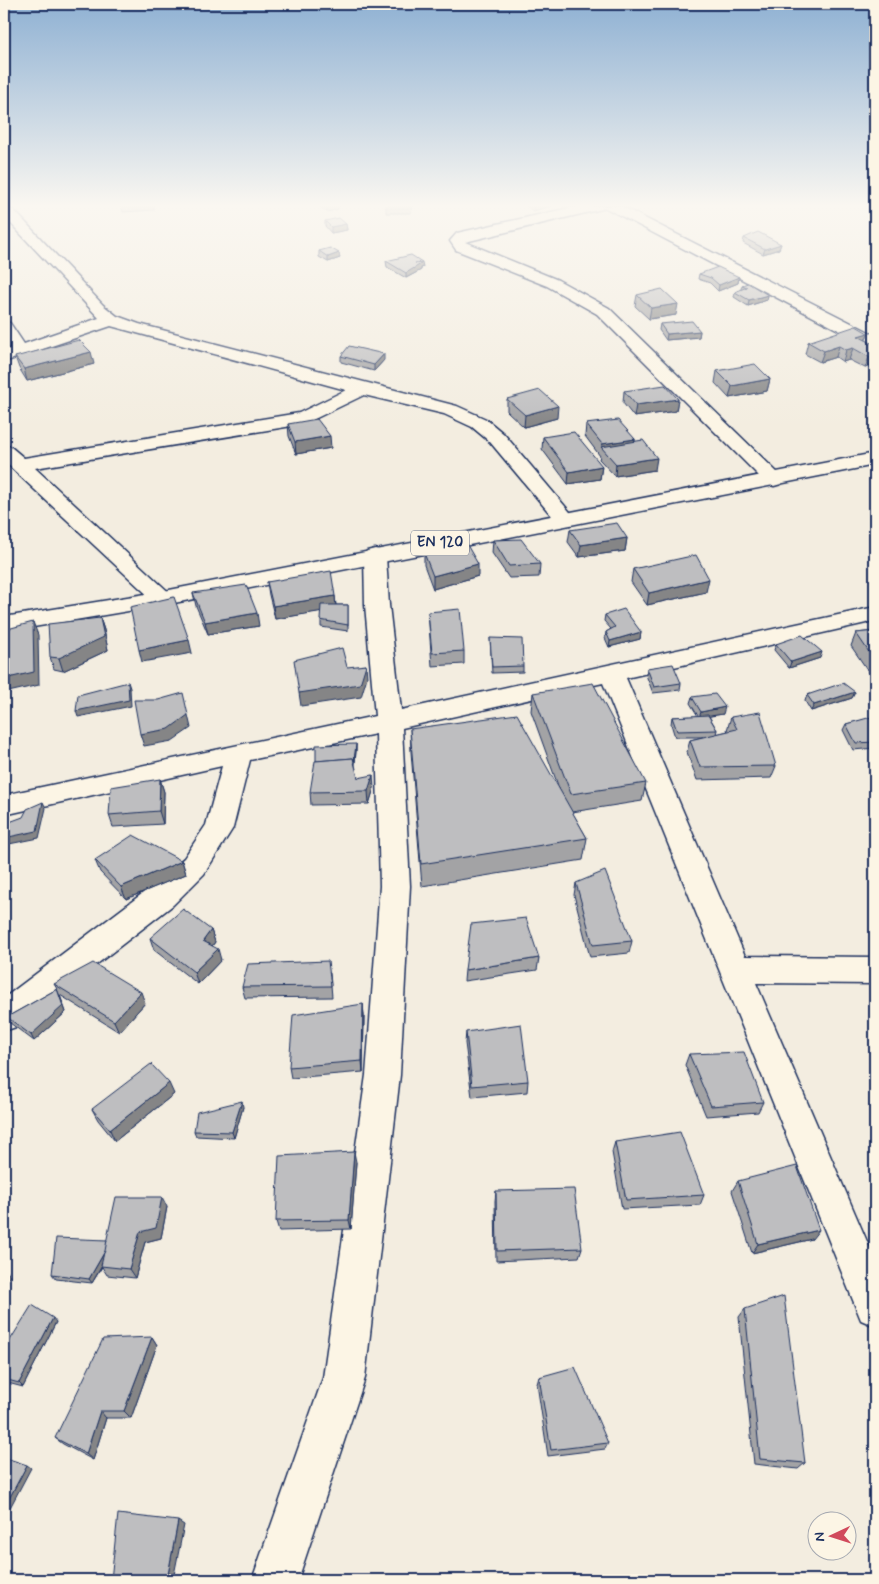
<svg xmlns="http://www.w3.org/2000/svg" width="879" height="1584" font-family="Mynerve,sans-serif">
  <rect width="100%" height="100%" fill="#f3ede0"/>
  <filter id="ink" filterUnits="userSpaceOnUse"><feTurbulence type="fractalNoise" baseFrequency=".02" numOctaves="2"/><feDisplacementMap in="SourceGraphic" scale="10" xChannelSelector="R" yChannelSelector="G"/><feConvolveMatrix kernelMatrix="1 2 1 2 8 2 1 2 1" color-interpolation-filters="sRGB"/></filter>
  <g filter="url(#ink)">
    <g fill="none" stroke-linecap="round" stroke-linejoin="round">
      <defs>
        <g id="minor">
          <polygon points="4,206 10,206 103,305 117,316 139,324 457,406 486,419 504,434 575,518 571,522 564,524 557,522 490,442 472,427 444,414 364,395 304,424 35,468 175,598 172,603 164,605 156,603 4,461 4,445 11,447 24,458 299,413 346,390 111,326 4,362 4,351 10,349 4,339 4,322 10,323 24,344 99,318 4,216"/>
          <polygon points="578,206 621,206 875,335 875,347 869,346 604,207 602,209 465,242 558,280 609,308 781,476 784,480 781,484 774,486 767,484 597,314 547,286 456,250 450,241 457,233"/>
          <polygon points="375,549 383,551 386,556 389,605 401,710 875,607 875,621 626,678 745,956 875,957 875,984 756,983 875,1260 875,1326 861,1320 603,683 402,728 410,886 400,1075 365,1378 298,1580 252,1580 323,1378 366,1075 380,886 376,734 250,760 233,828 204,874 173,905 16,1027 4,1031 4,998 151,887 184,858 206,825 222,766 4,815 4,795 375,716 365,605 364,556 367,551"/>
        </g>
        <polygon id="major" points="875,453 875,465 164,605 4,632 4,617 164,591"/>
      </defs>
      <!-- minor casing -->
      <use href="#minor" stroke="#1b2f5e" stroke-width="3"/>
      <!-- major casing -->
      <use href="#major" stroke="#1b2f5e" stroke-width="3"/>
      <!-- minor -->
      <use href="#minor" fill="#fcf5e5" fill-rule="evenodd"/>
      <!-- major -->
      <use href="#major" fill="#fcf5e5" fill-rule="evenodd"/>
    </g>
    <!-- wall -->
    <g fill="#a3a3a5" stroke="#1b2f5e">
      <polygon points="121,206 154,206 154,210 123,212"/>
      <polygon points="321,206 338,206 338,209 327,212 321,208"/>
      <polygon points="386,206 412,206 411,213 386,213"/>
      <polygon points="526,206 551,206 533,211"/>
      <polygon points="325,221 346,224 347,230 331,233 325,226"/>
      <polygon points="744,238 781,244 779,249 763,254 743,243"/>
      <polygon points="319,251 340,258 328,262 319,257"/>
      <polygon points="386,261 423,267 421,268 421,270 406,278 387,267"/>
      <polygon points="699,274 739,277 738,283 718,291 710,283 698,279"/>
      <polygon points="742,285 768,295 767,300 748,306 734,297 735,292 741,289"/>
      <polygon points="637,295 676,315 649,319 635,306"/>
      <polygon points="660,324 700,331 699,337 666,340 659,330"/>
      <polygon points="868,333 866,340 875,345 875,365 865,368 849,360 843,362 836,357 820,362 805,354 808,342"/>
      <polygon points="341,356 384,360 374,371 341,362"/>
      <polygon points="15,357 94,364 27,381 19,368"/>
      <polygon points="717,371 770,379 767,391 729,398 715,383"/>
      <polygon points="624,391 678,399 676,411 634,417 623,403"/>
      <polygon points="507,399 557,418 524,427 507,411"/>
      <polygon points="288,424 331,448 296,454 289,436"/>
      <polygon points="586,424 635,439 635,441 655,470 615,476 599,459 600,456 585,436"/>
      <polygon points="543,437 602,466 600,479 568,484 542,449"/>
      <polygon points="570,530 627,538 625,551 579,557 568,542"/>
      <polygon points="493,540 540,564 539,577 509,578 492,553"/>
      <polygon points="424,553 478,576 433,589 424,565"/>
      <polygon points="633,569 706,592 647,605 631,582"/>
      <polygon points="267,582 335,596 336,605 348,605 348,631 321,627 321,611 275,619 269,595"/>
      <polygon points="193,593 259,626 208,634 196,606"/>
      <polygon points="428,612 464,651 464,664 432,666 429,625"/>
      <polygon points="605,615 641,632 640,639 609,647 605,638 606,632 611,629 604,621"/>
      <polygon points="100,618 104,630 108,650 63,671 54,669 50,657"/>
      <polygon points="875,631 875,681 851,646 856,633"/>
      <polygon points="490,638 523,666 523,672 492,673"/>
      <polygon points="776,644 820,658 789,668 774,650"/>
      <polygon points="647,668 681,683 680,690 653,693 646,675"/>
      <polygon points="855,692 852,698 811,711 805,701 807,695"/>
      <polygon points="533,693 646,783 642,801 572,812 587,838 583,860 422,886 411,752 410,729 560,791 531,711"/>
      <polygon points="692,697 723,714 709,716 717,730 716,734 728,731 727,730 731,717 776,766 771,778 697,780 687,752 690,740 703,737 675,737 671,724 672,717 698,716 690,703"/>
      <polygon points="875,717 875,748 853,750 843,730 846,724"/>
      <polygon points="356,744 356,751 355,765 358,778 374,788 369,804 311,805 310,792"/>
      <polygon points="160,779 164,792 163,824 113,827 109,815"/>
      <polygon points="95,860 182,861 186,874 126,899 100,872"/>
      <polygon points="576,883 632,941 629,953 590,957 574,895"/>
      <polygon points="211,930 215,942 212,946 221,960 198,984 154,950 150,938"/>
      <polygon points="539,958 537,970 464,981 465,970"/>
      <polygon points="330,973 332,997 245,998 242,987"/>
      <polygon points="54,984 145,1003 119,1032 60,995 66,1012 34,1041 10,1023 7,1017 57,989"/>
      <polygon points="363,1004 364,1016 363,1072 291,1078 289,1067"/>
      <polygon points="466,1032 528,1081 527,1092 472,1097 465,1043"/>
      <polygon points="689,1054 763,1102 758,1112 706,1116 685,1065"/>
      <polygon points="174,1094 115,1141 98,1120 92,1109"/>
      <polygon points="243,1107 234,1138 196,1136 194,1131"/>
      <polygon points="615,1142 704,1195 700,1205 622,1209 612,1152"/>
      <polygon points="356,1162 351,1229 279,1231 276,1221"/>
      <polygon points="738,1181 812,1239 752,1253 732,1191"/>
      <polygon points="496,1191 582,1248 579,1257 496,1261 495,1201"/>
      <polygon points="167,1207 161,1238 145,1242 135,1278 107,1275 102,1267 92,1283 56,1279 52,1274 107,1240"/>
      <polygon points="745,1309 805,1463 798,1469 754,1464 739,1317"/>
      <polygon points="56,1322 23,1387 4,1382 4,1350"/>
      <polygon points="152,1337 157,1345 131,1418 106,1418 93,1460 63,1444 55,1438"/>
      <polygon points="539,1377 608,1443 605,1449 548,1456 537,1384"/>
    </g>
    <!-- shaded-wall -->
    <g fill="#858586" stroke="#1b2f5e">
      <polygon points="327,206 338,206 338,209 327,212"/>
      <polygon points="534,206 551,206 533,211"/>
      <polygon points="346,224 347,230 331,233 331,227"/>
      <polygon points="781,244 779,249 763,254 765,249"/>
      <polygon points="339,253 340,258 328,262 328,257"/>
      <polygon points="422,262 423,267 421,268 421,270 406,278 406,273 415,263"/>
      <polygon points="739,277 738,283 718,291 719,285"/>
      <polygon points="768,295 767,300 748,306 749,300"/>
      <polygon points="678,304 676,315 649,319 651,308"/>
      <polygon points="700,331 699,337 666,340 667,334"/>
      <polygon points="868,333 864,344 858,336"/>
      <polygon points="839,346 836,357 820,362 824,351"/>
      <polygon points="853,348 849,360 843,362 846,350"/>
      <polygon points="91,352 94,364 27,381 24,369"/>
      <polygon points="384,354 384,360 374,371 374,365"/>
      <polygon points="875,355 875,365 865,368 869,357"/>
      <polygon points="770,379 767,391 729,398 732,386"/>
      <polygon points="678,399 676,411 634,417 636,405"/>
      <polygon points="558,406 557,418 524,427 525,415"/>
      <polygon points="330,436 331,448 296,454 295,442"/>
      <polygon points="635,439 633,451 602,448 602,444"/>
      <polygon points="657,458 655,470 615,476 616,464"/>
      <polygon points="602,466 600,479 568,484 569,472"/>
      <polygon points="627,538 625,551 579,557 581,545"/>
      <polygon points="478,564 478,576 433,589 433,576"/>
      <polygon points="709,579 706,592 647,605 649,593"/>
      <polygon points="335,596 336,609 275,619 273,606"/>
      <polygon points="257,613 259,626 208,634 205,622"/>
      <polygon points="100,618 104,630 108,650 63,671 59,658"/>
      <polygon points="33,622 38,635 39,685 4,693 4,679"/>
      <polygon points="641,632 640,639 609,647 610,641"/>
      <polygon points="189,640 192,653 142,662 139,650"/>
      <polygon points="822,652 820,658 789,668 791,662"/>
      <polygon points="366,665 367,677 361,697 301,706 299,693"/>
      <polygon points="128,682 130,688 131,706 78,717 76,711"/>
      <polygon points="855,692 852,698 811,711 814,705"/>
      <polygon points="725,707 723,714 699,718 701,712"/>
      <polygon points="188,715 191,728 172,741 144,746 140,734"/>
      <polygon points="356,744 356,751 354,770 353,764"/>
      <polygon points="373,775 374,788 369,804 368,791"/>
      <polygon points="160,779 164,792 163,824 159,811"/>
      <polygon points="43,802 46,808 39,838 4,845 4,838"/>
      <polygon points="182,861 186,874 126,899 121,887"/>
      <polygon points="211,930 215,942 207,953 203,941"/>
      <polygon points="218,949 221,960 198,984 194,972"/>
      <polygon points="57,989 66,1012 34,1041 31,1035"/>
      <polygon points="141,992 145,1003 119,1032 114,1021"/>
      <polygon points="363,1004 364,1016 363,1072 362,1061"/>
      <polygon points="169,1083 174,1094 115,1141 110,1130"/>
      <polygon points="242,1101 243,1107 234,1138 232,1132"/>
      <polygon points="354,1152 356,1162 351,1229 349,1220"/>
      <polygon points="162,1197 167,1207 161,1238 145,1242 135,1278 129,1269 140,1232"/>
      <polygon points="819,1230 812,1239 752,1253 758,1244"/>
      <polygon points="111,1241 114,1245 92,1283 89,1279"/>
      <polygon points="4,1267 10,1276 4,1284"/>
      <polygon points="53,1318 56,1322 23,1387 19,1383"/>
      <polygon points="152,1337 157,1345 131,1418 124,1411"/>
      <polygon points="100,1411 106,1418 93,1460 86,1454"/>
      <polygon points="27,1465 31,1468 4,1519 4,1508"/>
      <polygon points="178,1521 184,1525 173,1580 167,1580"/>
    </g>
    <!-- building -->
    <g fill="#bebec0" stroke="#1b2f5e">
      <polygon points="386,206 411,206 411,208 385,208"/>
      <polygon points="339,218 346,224 331,227 325,221"/>
      <polygon points="758,232 781,244 765,249 744,238"/>
      <polygon points="330,248 339,253 328,257 319,251"/>
      <polygon points="411,255 422,262 415,263 421,264 406,273 386,261"/>
      <polygon points="718,267 739,277 719,285 711,278 699,274"/>
      <polygon points="748,283 768,295 749,300 735,292 747,287 742,285"/>
      <polygon points="662,289 678,304 651,308 637,295"/>
      <polygon points="692,321 700,331 667,334 660,324"/>
      <polygon points="856,326 868,333 858,336 875,345 875,355 869,357 853,348 846,350 839,346 824,351 808,342"/>
      <polygon points="79,340 91,352 24,369 15,357"/>
      <polygon points="349,346 384,354 374,365 341,356"/>
      <polygon points="755,364 770,379 732,386 717,371"/>
      <polygon points="665,385 678,399 636,405 624,391"/>
      <polygon points="540,390 558,406 525,415 507,399"/>
      <polygon points="317,419 330,436 295,442 288,424"/>
      <polygon points="618,420 635,439 602,444 586,424"/>
      <polygon points="574,432 602,466 569,472 543,437"/>
      <polygon points="643,440 657,458 616,464 601,447"/>
      <polygon points="617,523 627,538 581,545 570,530"/>
      <polygon points="521,539 540,564 509,566 493,540"/>
      <polygon points="467,545 478,564 433,576 424,553"/>
      <polygon points="696,555 709,579 649,593 633,569"/>
      <polygon points="331,571 335,596 273,606 267,582"/>
      <polygon points="246,585 257,613 205,622 193,593"/>
      <polygon points="174,597 189,640 139,650 130,607"/>
      <polygon points="321,605 348,605 348,625 320,620"/>
      <polygon points="460,609 464,651 432,653 428,612"/>
      <polygon points="624,609 641,632 610,641 606,632 615,627 605,615"/>
      <polygon points="100,618 104,637 59,658 50,657 48,624"/>
      <polygon points="33,622 34,672 4,679 4,630"/>
      <polygon points="875,631 875,661 856,633"/>
      <polygon points="802,635 822,652 791,662 776,644"/>
      <polygon points="490,638 522,639 523,666 492,667"/>
      <polygon points="342,648 347,667 366,665 360,684 299,693 294,660"/>
      <polygon points="673,664 681,683 654,687 647,668"/>
      <polygon points="128,682 129,700 76,711 78,695"/>
      <polygon points="593,683 646,783 571,794 533,693"/>
      <polygon points="843,683 855,692 814,705 807,695"/>
      <polygon points="183,693 188,715 169,729 140,734 134,700 158,700"/>
      <polygon points="715,694 725,707 701,712 692,697"/>
      <polygon points="760,712 776,766 700,767 690,740 737,729 731,717"/>
      <polygon points="517,714 587,838 421,864 410,729"/>
      <polygon points="708,715 717,730 677,731 672,717"/>
      <polygon points="875,716 875,742 856,743 846,724"/>
      <polygon points="356,744 354,761 353,758 316,761 316,745"/>
      <polygon points="353,758 358,778 373,775 368,791 310,792 315,761"/>
      <polygon points="160,779 159,811 109,815 111,787"/>
      <polygon points="43,802 37,831 4,838 4,824 23,817 27,809"/>
      <polygon points="133,835 182,861 121,887 95,860"/>
      <polygon points="605,871 632,941 593,945 576,883"/>
      <polygon points="183,909 211,930 203,941 218,949 194,972 150,938"/>
      <polygon points="526,918 539,958 465,970 471,924"/>
      <polygon points="328,961 331,986 242,987 248,964"/>
      <polygon points="93,963 141,992 114,1021 54,984"/>
      <polygon points="57,989 63,1006 31,1035 7,1017"/>
      <polygon points="363,1004 362,1061 289,1067 293,1015"/>
      <polygon points="521,1024 528,1081 472,1086 466,1032"/>
      <polygon points="744,1052 763,1102 711,1106 689,1054"/>
      <polygon points="151,1064 169,1083 110,1130 92,1109"/>
      <polygon points="242,1101 232,1132 194,1131 197,1112"/>
      <polygon points="680,1132 704,1195 626,1200 615,1142"/>
      <polygon points="354,1152 349,1220 276,1221 279,1156"/>
      <polygon points="797,1166 819,1230 758,1244 738,1181"/>
      <polygon points="574,1189 582,1248 497,1251 496,1191"/>
      <polygon points="116,1197 162,1197 156,1228 140,1232 129,1269 101,1266"/>
      <polygon points="56,1238 107,1240 105,1251 89,1279 52,1274"/>
      <polygon points="784,1296 805,1463 760,1459 745,1309"/>
      <polygon points="32,1305 53,1318 19,1383 4,1379 4,1350"/>
      <polygon points="152,1337 124,1411 100,1411 86,1454 55,1438 103,1339"/>
      <polygon points="575,1367 608,1443 551,1450 539,1377"/>
      <polygon points="6,1458 27,1465 4,1508 4,1461"/>
      <polygon points="118,1514 178,1521 167,1580 111,1580"/>
    </g>
  </g>
  <!-- sky -->
  <linearGradient id="sky" x2="0" y2="1"><stop stop-color="#8fb1d3"/><stop offset="0.48" stop-color="#faf7f1"/><stop offset="1" stop-color="#faf7f1" stop-opacity="0"/></linearGradient>
  <rect width="879" height="428" fill="url(#sky)"/>
  <g text-anchor="middle" dominant-baseline="central" stroke-width="5" stroke-linejoin="round" paint-order="stroke">
    <!-- shield labels -->
    <rect fill="#fcf5e5" stroke="#5e6a86" stroke-width="1" x="411" y="530.5" width="58" height="25" rx="4"/>
    <g font-size="15" font-weight="bold" fill="#1b2f5e">
      <text x="440" y="543">EN 120</text>
    </g>
  </g>
  <!-- margin -->
  <rect width="879" height="1584" fill="none" stroke="#fcf5e5" stroke-width="20"/>
  <rect x="10" y="10" width="859" height="1564" fill="none" stroke="#1b2f5e" stroke-width="2" filter="url(#ink)"/>
  <!-- north arrow -->
  <g transform="translate(832 1536) rotate(266)"><circle r="24" fill="#fcf5e5" stroke="#a2a6af"/>
  <path d="M0-4L9 19L0 12L-9 19Z" fill="#d1495b"/>
  <text y="-8" font-size="14" font-weight="bold" text-anchor="middle" fill="#1b2f5e">N</text>
  </g>
</svg>
